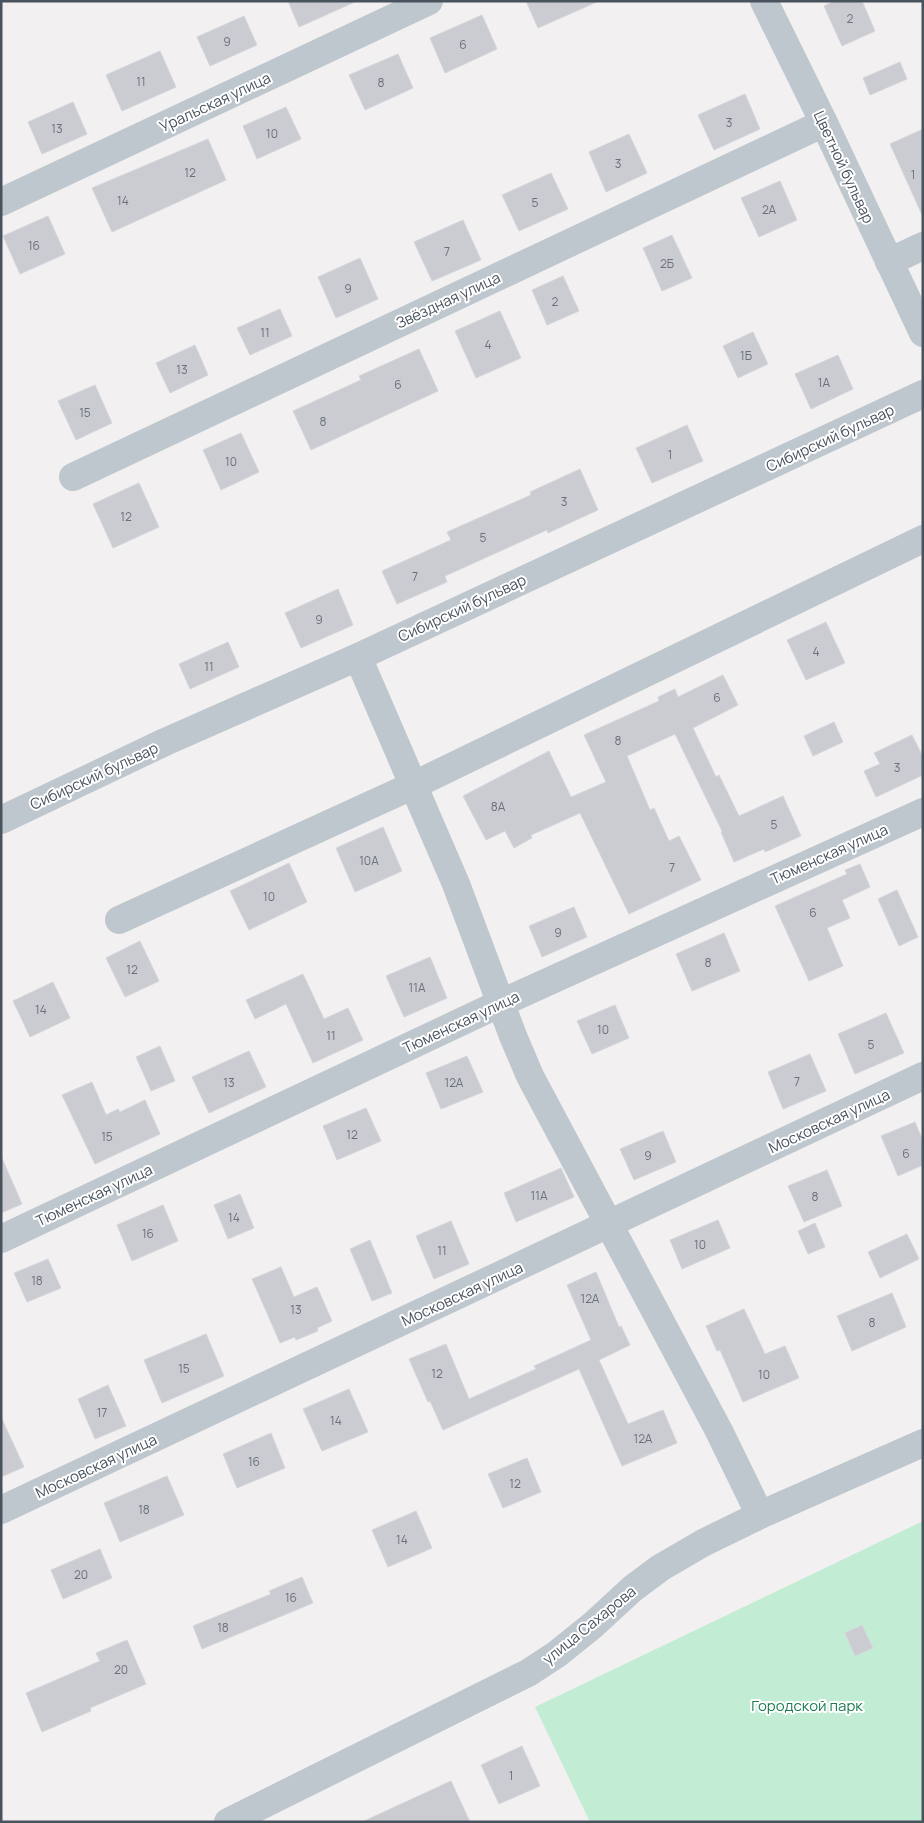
<svg xmlns="http://www.w3.org/2000/svg" width="924" height="1823" font-family="Manrope,sans-serif">
  <rect width="100%" height="100%" fill="#f2f0f0"/>
  <!-- green -->
  <polygon fill="#c2edd4" points="923,1521 923,1822 590,1822 535,1707"/>
  <!-- building -->
  <g fill="#caccd2" stroke="#d5d6db">
    <polygon points="288,1 357,1 299,27"/>
    <polygon points="526,1 599,1 538,28"/>
    <polygon points="834,1 862,1 875,31 842,46 824,6"/>
    <polygon points="482,15 497,49 445,73 430,38"/>
    <polygon points="244,16 257,45 210,66 197,37"/>
    <polygon points="160,51 176,87 122,111 106,75"/>
    <polygon points="398,54 413,88 365,110 349,75"/>
    <polygon points="900,62 907,79 870,95 863,78"/>
    <polygon points="745,94 760,129 714,150 698,115"/>
    <polygon points="73,102 87,134 42,154 28,122"/>
    <polygon points="286,107 301,139 257,159 243,126"/>
    <polygon points="923,129 923,217 890,144"/>
    <polygon points="629,134 647,173 606,192 589,152"/>
    <polygon points="208,139 226,180 112,232 92,188"/>
    <polygon points="551,173 568,209 519,231 502,195"/>
    <polygon points="780,181 797,220 759,237 741,198"/>
    <polygon points="48,216 65,254 20,274 3,236"/>
    <polygon points="463,220 481,260 432,281 414,242"/>
    <polygon points="672,235 692,278 662,291 643,248"/>
    <polygon points="360,258 378,299 336,318 318,277"/>
    <polygon points="563,276 579,311 547,325 532,290"/>
    <polygon points="280,309 292,336 250,355 237,328"/>
    <polygon points="500,311 521,358 476,378 455,331"/>
    <polygon points="753,332 768,364 738,378 723,346"/>
    <polygon points="195,345 208,375 170,393 156,363"/>
    <polygon points="419,349 438,391 311,450 293,411 361,380 359,376"/>
    <polygon points="838,355 853,389 811,409 795,374"/>
    <polygon points="95,385 112,423 76,440 58,401"/>
    <polygon points="687,425 703,461 652,483 636,448"/>
    <polygon points="241,433 259,472 221,490 203,450"/>
    <polygon points="580,469 598,510 548,533 547,530 445,576 447,582 397,604 382,571 451,540 447,532 531,495 530,492"/>
    <polygon points="139,483 159,527 113,548 93,504"/>
    <polygon points="338,589 353,625 301,648 285,613"/>
    <polygon points="826,622 845,663 806,680 787,640"/>
    <polygon points="228,642 239,667 190,689 179,664"/>
    <polygon points="723,675 738,705 693,728 716,777 719,775 739,816 783,796 801,836 765,852 764,849 734,862 721,832 722,831 675,734 627,756 650,810 654,808 669,841 679,836 701,880 629,914 580,813 531,835 532,838 514,848 505,831 486,840 463,796 549,751 571,797 606,782 584,735 659,701 658,697 675,689 678,697"/>
    <polygon points="834,722 843,742 813,756 804,736"/>
    <polygon points="912,735 923,757 923,775 876,797 864,771 880,764 874,753"/>
    <polygon points="383,827 402,871 355,892 336,848"/>
    <polygon points="289,863 307,902 249,930 230,891"/>
    <polygon points="860,864 870,887 842,900 850,918 827,928 843,966 809,981 775,906 847,874 845,870"/>
    <polygon points="897,890 918,937 899,946 878,899"/>
    <polygon points="574,907 587,937 542,957 529,926"/>
    <polygon points="724,933 740,971 692,991 676,954"/>
    <polygon points="140,941 159,981 125,997 106,958"/>
    <polygon points="430,957 447,998 404,1017 386,976"/>
    <polygon points="303,974 324,1019 348,1008 363,1040 313,1063 286,1004 255,1019 246,1000"/>
    <polygon points="53,982 70,1018 30,1037 13,1001"/>
    <polygon points="615,1005 629,1038 592,1054 577,1021"/>
    <polygon points="886,1013 904,1053 855,1074 838,1034"/>
    <polygon points="160,1046 175,1081 151,1091 136,1057"/>
    <polygon points="249,1051 266,1087 209,1113 192,1077"/>
    <polygon points="810,1054 826,1091 783,1109 768,1072"/>
    <polygon points="467,1056 483,1092 441,1109 426,1073"/>
    <polygon points="92,1082 106,1115 118,1109 120,1112 145,1100 160,1134 95,1164 62,1095"/>
    <polygon points="366,1108 381,1141 337,1160 323,1126"/>
    <polygon points="915,1122 923,1141 923,1165 898,1176 881,1136"/>
    <polygon points="663,1131 676,1162 634,1180 620,1149"/>
    <polygon points="1,1156 22,1204 1,1213"/>
    <polygon points="561,1168 574,1197 516,1222 504,1193"/>
    <polygon points="827,1170 842,1206 804,1222 788,1186"/>
    <polygon points="240,1194 254,1228 228,1239 214,1205"/>
    <polygon points="163,1205 178,1241 132,1261 117,1225"/>
    <polygon points="718,1220 730,1248 682,1269 670,1240"/>
    <polygon points="451,1221 469,1264 434,1279 416,1236"/>
    <polygon points="815,1223 825,1247 808,1254 798,1231"/>
    <polygon points="907,1234 919,1259 880,1278 868,1252"/>
    <polygon points="370,1240 392,1293 372,1301 350,1249"/>
    <polygon points="48,1259 61,1288 27,1302 14,1273"/>
    <polygon points="281,1267 294,1297 317,1287 332,1321 317,1328 318,1331 296,1340 295,1337 280,1343 252,1279"/>
    <polygon points="596,1272 619,1327 621,1326 630,1345 599,1360 628,1424 663,1410 677,1443 622,1466 579,1369 443,1430 430,1401 428,1402 409,1359 446,1344 469,1399 536,1369 534,1366 591,1340 567,1285"/>
    <polygon points="892,1293 906,1327 852,1351 837,1316"/>
    <polygon points="744,1309 765,1354 785,1346 799,1378 743,1402 720,1350 717,1351 706,1326"/>
    <polygon points="206,1334 224,1376 162,1403 144,1360"/>
    <polygon points="108,1385 126,1426 95,1439 78,1399"/>
    <polygon points="349,1389 368,1432 322,1451 303,1409"/>
    <polygon points="1,1417 24,1467 1,1477"/>
    <polygon points="271,1433 285,1468 237,1488 223,1454"/>
    <polygon points="527,1458 541,1492 503,1508 488,1474"/>
    <polygon points="167,1476 184,1515 120,1542 104,1503"/>
    <polygon points="416,1511 432,1548 388,1567 372,1530"/>
    <polygon points="100,1549 112,1578 63,1599 51,1570"/>
    <polygon points="302,1577 313,1603 202,1649 193,1626 271,1594 269,1591"/>
    <polygon points="862,1625 873,1648 855,1656 845,1633"/>
    <polygon points="127,1640 146,1684 90,1708 91,1711 42,1732 26,1693 100,1661 96,1653"/>
    <polygon points="522,1746 540,1786 499,1804 481,1765"/>
    <polygon points="451,1781 470,1822 362,1822"/>
  </g>
  <g fill="none" stroke-linecap="round" stroke-linejoin="round">
    <!-- minor -->
    <g stroke="#bfc7ce" stroke-width="28">
      <polyline points="764,1 824,123 923,333"/>
      <polyline points="1,202 429,1"/>
      <polyline points="889,262 923,246"/>
      <polyline points="73,477 824,123"/>
      <polyline points="358,657 456,884 513,1036 530,1076 719,1431 760,1515"/>
      <polyline points="1,820 165,742 358,657 923,394"/>
      <polyline points="119,920 414,785 923,539"/>
      <polyline points="1,1239 501,1003 923,812"/>
      <polyline points="1,1510 923,1076"/>
      <polyline points="228,1822 528,1673 557,1654 593,1625 632,1589 660,1568 703,1543 760,1515 923,1443"/>
    </g>
  </g>
  <g text-anchor="middle" dominant-baseline="central" stroke-width="4" stroke-linejoin="round" paint-order="stroke">
    <!-- number labels -->
    <g font-size="12" fill="#69717a">
      <text x="850" y="18">2</text>
      <text x="227" y="41">9</text>
      <text x="463" y="44">6</text>
      <text x="141" y="81">11</text>
      <text x="381" y="82">8</text>
      <text x="729" y="122">3</text>
      <text x="57" y="128">13</text>
      <text x="272" y="133">10</text>
      <text x="618" y="163">3</text>
      <text x="190" y="172">12</text>
      <text x="913" y="174">1</text>
      <text x="123" y="200">14</text>
      <text x="535" y="202">5</text>
      <text x="769" y="209">2А</text>
      <text x="34" y="245">16</text>
      <text x="447" y="251">7</text>
      <text x="667" y="263">2Б</text>
      <text x="348" y="288">9</text>
      <text x="555" y="301">2</text>
      <text x="265" y="332">11</text>
      <text x="488" y="344">4</text>
      <text x="746" y="355">1Б</text>
      <text x="182" y="369">13</text>
      <text x="824" y="382">1А</text>
      <text x="398" y="384">6</text>
      <text x="85" y="412">15</text>
      <text x="323" y="421">8</text>
      <text x="670" y="454">1</text>
      <text x="231" y="461">10</text>
      <text x="564" y="501">3</text>
      <text x="126" y="516">12</text>
      <text x="483" y="537">5</text>
      <text x="415" y="576">7</text>
      <text x="319" y="619">9</text>
      <text x="816" y="651">4</text>
      <text x="209" y="666">11</text>
      <text x="717" y="697">6</text>
      <text x="618" y="740">8</text>
      <text x="897" y="767">3</text>
      <text x="498" y="806">8А</text>
      <text x="774" y="824">5</text>
      <text x="369" y="860">10А</text>
      <text x="672" y="867">7</text>
      <text x="269" y="896">10</text>
      <text x="813" y="912">6</text>
      <text x="558" y="932">9</text>
      <text x="708" y="962">8</text>
      <text x="132" y="969">12</text>
      <text x="417" y="987">11А</text>
      <text x="41" y="1009">14</text>
      <text x="603" y="1029">10</text>
      <text x="331" y="1035">11</text>
      <text x="871" y="1044">5</text>
      <text x="797" y="1081">7</text>
      <text x="229" y="1082">13</text>
      <text x="454" y="1082">12А</text>
      <text x="352" y="1134">12</text>
      <text x="107" y="1136">15</text>
      <text x="906" y="1153">6</text>
      <text x="648" y="1155">9</text>
      <text x="539" y="1195">11А</text>
      <text x="815" y="1196">8</text>
      <text x="234" y="1217">14</text>
      <text x="148" y="1233">16</text>
      <text x="700" y="1244">10</text>
      <text x="442" y="1250">11</text>
      <text x="37" y="1280">18</text>
      <text x="590" y="1298">12А</text>
      <text x="296" y="1309">13</text>
      <text x="872" y="1322">8</text>
      <text x="184" y="1368">15</text>
      <text x="437" y="1373">12</text>
      <text x="764" y="1374">10</text>
      <text x="102" y="1412">17</text>
      <text x="336" y="1420">14</text>
      <text x="643" y="1438">12А</text>
      <text x="254" y="1461">16</text>
      <text x="515" y="1483">12</text>
      <text x="144" y="1509">18</text>
      <text x="402" y="1539">14</text>
      <text x="81" y="1574">20</text>
      <text x="291" y="1597">16</text>
      <text x="223" y="1627">18</text>
      <text x="121" y="1669">20</text>
      <text x="511" y="1775">1</text>
    </g>
    <!-- street labels -->
    <g font-size="15" fill="#49535d" stroke="#fff">
      <text transform="translate(215 102) rotate(-25)">Уральская улица</text>
      <text transform="translate(844 167) rotate(65)">Цветной бульвар</text>
      <text transform="translate(448 300) rotate(-25)">Звёздная улица</text>
      <text transform="translate(830 438) rotate(-25)">Сибирский бульвар</text>
      <text transform="translate(462 608) rotate(-25)">Сибирский бульвар</text>
      <text transform="translate(94 776) rotate(-25)">Сибирский бульвар</text>
      <text transform="translate(829 854) rotate(-24)">Тюменская улица</text>
      <text transform="translate(461 1022) rotate(-25)">Тюменская улица</text>
      <text transform="translate(829 1121) rotate(-25)">Московская улица</text>
      <text transform="translate(94 1195) rotate(-25)">Тюменская улица</text>
      <text transform="translate(462 1294) rotate(-25)">Московская улица</text>
      <text transform="translate(96 1466) rotate(-25)">Московская улица</text>
      <text transform="translate(589 1625) rotate(-39)">улица Сахарова</text>
    </g>
    <!-- park labels -->
    <g font-size="15" fill="#1d7b50" stroke="#fff">
      <text x="807" y="1705">Городской парк</text>
    </g>
  </g>
  <!-- border -->
  <rect width="924" height="1823" fill="none" stroke="#49535d" stroke-width="5"/>
</svg>
